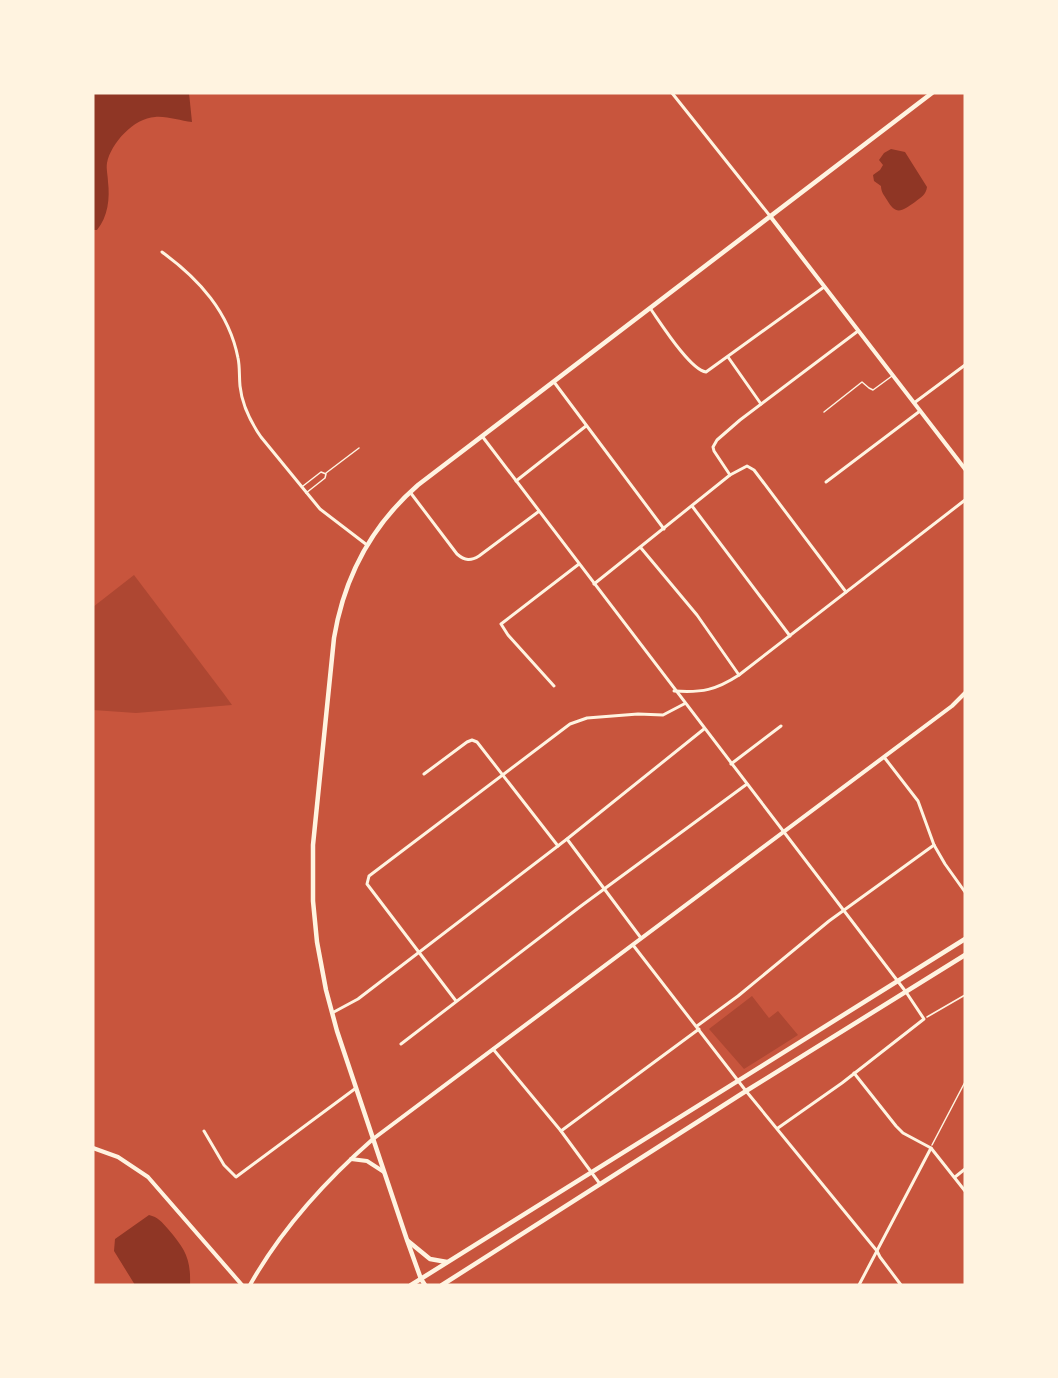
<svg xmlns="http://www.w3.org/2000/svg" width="1058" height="1378" font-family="Commissioner,sans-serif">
  <rect width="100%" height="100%" fill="#c8553d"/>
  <!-- green -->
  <g fill="#ae4732">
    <polygon points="134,575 224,694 232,705 136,713 93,710 93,607"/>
    <polygon points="752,996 769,1018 778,1011 798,1035 744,1069 709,1029"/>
  </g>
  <!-- water -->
  <g fill="#8f3625">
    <path d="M93,93h96l3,29c-12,-1 -24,-6 -37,-5 -21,1 -44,26 -48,46 -1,6 1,13 1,19 2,16 0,35 -11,48h-4z"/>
    <path d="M891,149l14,3 22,35c-1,8 -6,10 -12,15 -13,9 -19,14 -28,-2 -3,-5 -6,-8 -6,-14l-7,-5 -1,-6 7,-5 3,-5 -4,-5 5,-7z"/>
    <path d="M149,1215c9,2 13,7 19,14 17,20 23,29 22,56h-55l-21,-34 1,-12z"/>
  </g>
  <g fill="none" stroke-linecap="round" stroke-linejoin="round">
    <!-- path -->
    <g stroke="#fff3e0" stroke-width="1.5">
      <polyline points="927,1017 965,995"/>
      <polyline points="932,1145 965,1082"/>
    </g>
    <!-- service -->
    <g stroke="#fff3e0" stroke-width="1.5">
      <polyline points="824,412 862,382 869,388 873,390 892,376"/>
      <polyline points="326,473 359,448"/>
      <polyline points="303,486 321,472 326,474 325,478 306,493"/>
    </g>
    <!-- minor -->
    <g stroke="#fff3e0" stroke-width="3">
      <polyline points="672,93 770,216"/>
      <path d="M162,252c37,27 67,60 76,106 2,9 1,18 2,28 2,19 10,35 21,51l59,72 47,36"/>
      <path d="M650,308c10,14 40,62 56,64l118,-85"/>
      <polyline points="728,357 761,404"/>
      <polyline points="554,382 664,529"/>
      <polyline points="914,403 965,365"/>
      <polyline points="482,436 906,992 924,1019 842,1083 778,1128"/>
      <polyline points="730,475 714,451 713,447 717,440 740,420 858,331"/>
      <polyline points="516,481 586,426"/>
      <polyline points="826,482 920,411"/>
      <path d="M410,492l47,62c8,7 14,7 22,2l59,-44"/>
      <polyline points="692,506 790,636"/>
      <polyline points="641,548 697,615 739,675"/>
      <polyline points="594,584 730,475 747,466 754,470 846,592"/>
      <polyline points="554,686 508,635 501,624 579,564"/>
      <path d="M674,691c28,2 42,-1 65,-16l226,-175"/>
      <polyline points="884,757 918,801 934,845 945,864 965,892"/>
      <polyline points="731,764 781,726"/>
      <polyline points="424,774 467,742 472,740 477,742 558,846"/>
      <polyline points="567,839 641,938"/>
      <polyline points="633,945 746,1091 877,1251 880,1257 901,1285"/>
      <polyline points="456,1001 367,884 369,876 570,724 587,718 638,714 663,715 684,704"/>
      <polyline points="332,1013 358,999 567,839 704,729"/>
      <polyline points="697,1026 738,996 829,921 934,845"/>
      <polyline points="401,1044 581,906 747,784"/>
      <polyline points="493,1049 561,1131 600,1184"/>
      <polyline points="854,1073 896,1126 903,1133 931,1148 965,1191"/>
      <polyline points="204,1131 224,1165 236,1177 356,1088"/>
      <polyline points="561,1131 699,1029"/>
      <polyline points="955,1177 965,1169"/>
      <polyline points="859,1285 931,1148"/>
    </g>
    <!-- tertiary -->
    <g stroke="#fff3e0" stroke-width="4">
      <polyline points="770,216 965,469"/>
      <polyline points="93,1148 118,1157 148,1177 242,1285"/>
      <polyline points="351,1159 367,1161 384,1172"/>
      <path d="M250,1285c32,-57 74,-103 123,-146"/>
    </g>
    <!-- secondary -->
    <polyline stroke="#fff3e0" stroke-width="4" points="373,1139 952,706 965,693"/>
    <!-- primary -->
    <g stroke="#fff3e0" stroke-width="4.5">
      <polyline points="408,1241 430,1259 447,1262"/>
      <polyline points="411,1285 965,939"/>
      <path d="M425,1285l-4,-6 -14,-39 -70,-209 -11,-41 -9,-48 -4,-41v-56l21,-207c10,-60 38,-113 84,-153l514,-392"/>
      <polyline points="442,1285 746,1091 965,955"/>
    </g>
  </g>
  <!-- border -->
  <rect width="1058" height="1378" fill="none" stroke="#fff3e0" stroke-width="189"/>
</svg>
